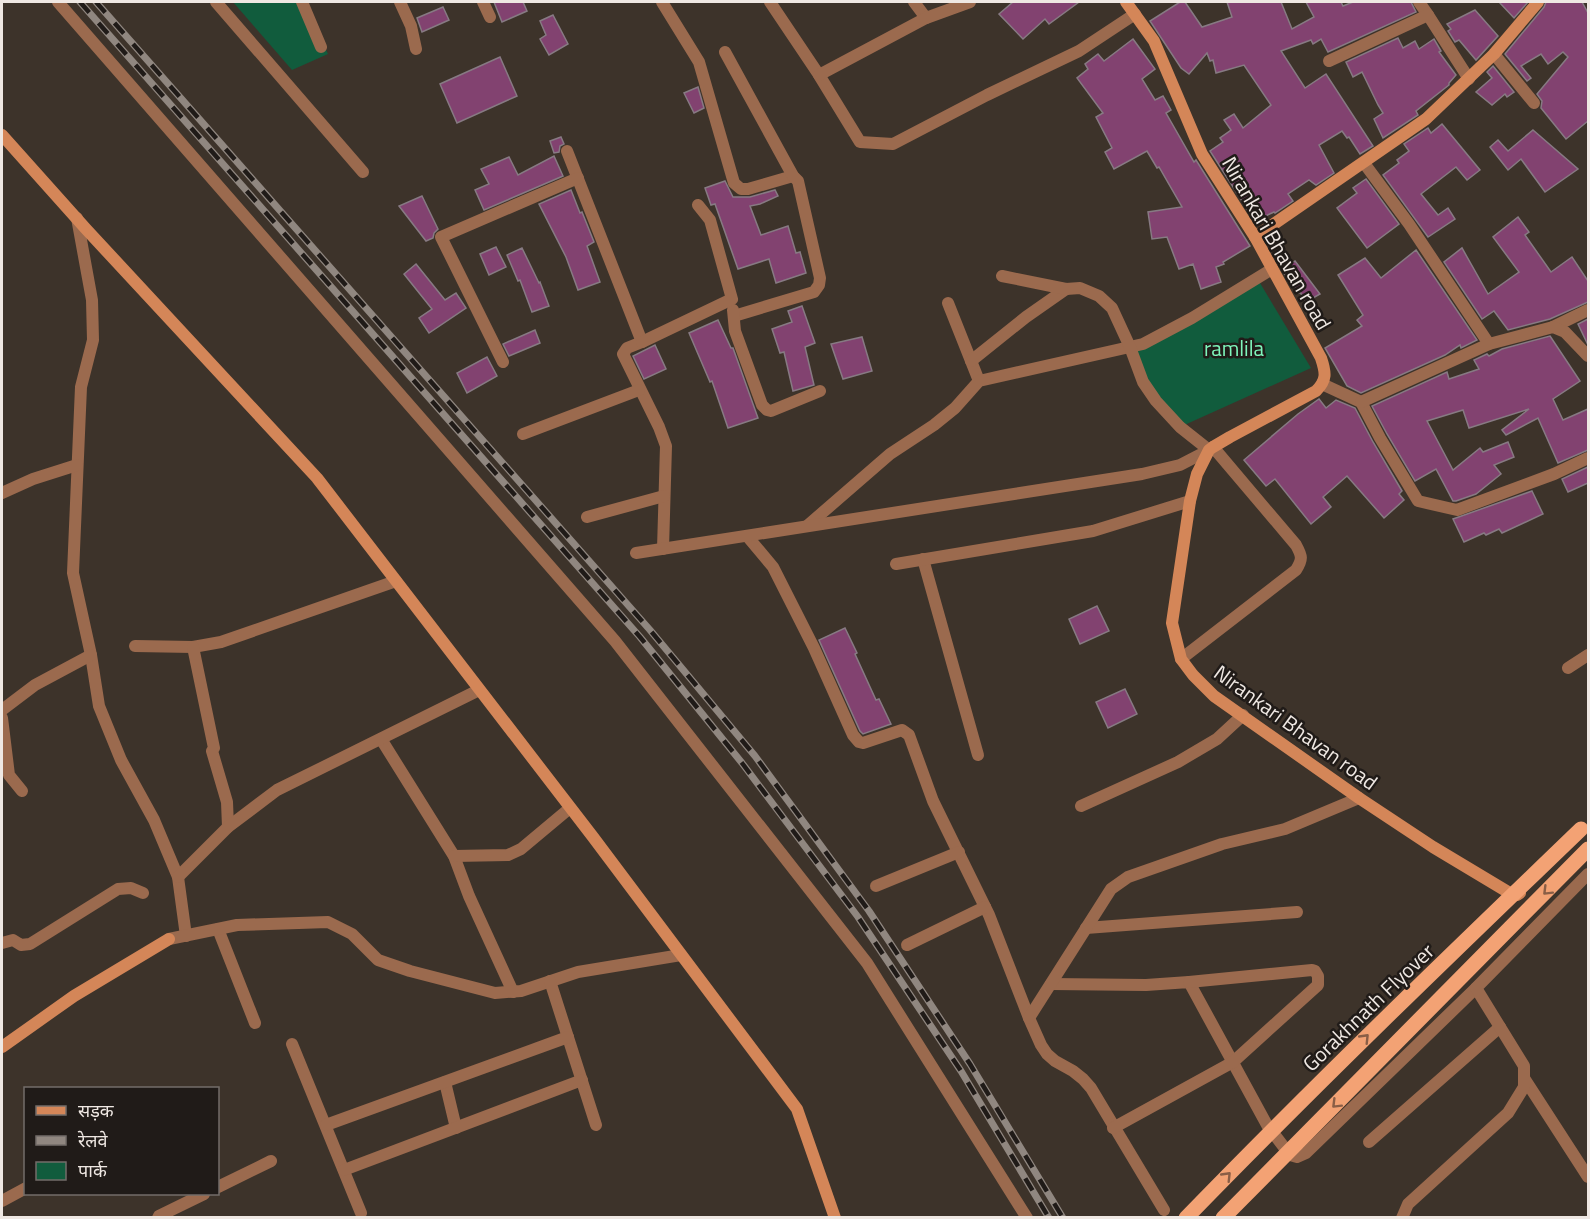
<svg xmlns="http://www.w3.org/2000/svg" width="1590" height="1219" font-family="'Titillium Web','Noto Sans Devanagari',sans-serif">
  <rect width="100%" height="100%" fill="#3d332a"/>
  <!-- green -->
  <g fill="#115c3d">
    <polygon points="233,2 304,2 328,54 292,70"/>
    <polygon points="1257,278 1311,368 1180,427 1143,382 1131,347"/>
  </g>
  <!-- building -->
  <g fill="#824270" stroke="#877a83" stroke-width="1.5">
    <polygon points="494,2 523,2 527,11 502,22"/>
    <polygon points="1013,2 1079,2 1049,24 1045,19 1023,39 999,14"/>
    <polygon points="1180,2 1185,2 1202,27 1232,17 1227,2 1281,2 1292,29 1314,17 1306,2 1341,2 1343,6 1353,2 1411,2 1416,12 1328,52 1321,39 1313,44 1311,40 1281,51 1305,88 1326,74 1373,146 1360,154 1349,137 1347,138 1342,131 1319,145 1334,173 1316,185 1309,180 1288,194 1293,201 1275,213 1274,212 1255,221 1210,151 1223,142 1220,138 1231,130 1224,120 1234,114 1243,128 1271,105 1244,65 1216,73 1213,60 1210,61 1207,53 1189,74 1181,68 1150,21"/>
    <polygon points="1499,2 1528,2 1514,18"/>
    <polygon points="1546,2 1582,2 1588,13 1588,121 1566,139 1541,108 1542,101 1537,94 1568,57 1563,52 1548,64 1541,54 1521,66 1531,78 1527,81 1505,54 1544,7"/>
    <polygon points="443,7 449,20 422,32 417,18"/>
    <polygon points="1475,10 1498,36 1476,60 1459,40 1455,42 1448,31 1451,29 1447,24"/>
    <polygon points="553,15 568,44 549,55 540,39 546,35 540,21"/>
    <polygon points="1398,38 1403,48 1415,41 1419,49 1434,39 1441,51 1439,52 1456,75 1449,83 1449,85 1416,111 1418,115 1383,138 1374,119 1383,113 1378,105 1362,72 1353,77 1346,62"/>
    <polygon points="1133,39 1155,69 1142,79 1155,100 1163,96 1171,110 1166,113 1194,162 1196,160 1250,246 1223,262 1224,264 1216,267 1221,282 1201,289 1193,264 1179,269 1167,237 1152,239 1148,212 1182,207 1159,167 1157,168 1147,151 1114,169 1105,152 1112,148 1096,117 1103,113 1077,78 1088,69 1085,64 1098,54 1104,61"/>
    <polygon points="500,57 517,96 457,123 440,84"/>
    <polygon points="1493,66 1514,92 1507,97 1505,94 1492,105 1476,92 1492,78 1487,72"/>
    <polygon points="698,87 704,108 694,113 684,93"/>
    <polygon points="1442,124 1480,170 1467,180 1456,167 1421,194 1438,215 1448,208 1455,219 1428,237 1383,175 1399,163 1397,160 1409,151 1404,144 1428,128 1431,133"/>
    <polygon points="1533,130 1578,169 1545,192 1521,159 1508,170 1490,147 1498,140 1508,151"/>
    <polygon points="561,137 564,144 560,146 559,152 554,153 550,141"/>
    <polygon points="554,156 563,176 484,210 475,190 489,184 481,169 509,157 518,175"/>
    <polygon points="1366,179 1399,224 1367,248 1337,208 1357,193 1353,188"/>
    <polygon points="725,181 733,197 750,197 775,190 778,196 760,204 750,206 761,235 788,226 796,253 800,252 806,273 776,283 769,259 738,269 715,204 711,205 705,188"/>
    <polygon points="571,190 580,213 582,212 594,242 587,246 600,282 578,290 566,257 539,204"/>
    <polygon points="422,196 438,229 434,233 433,238 426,241 399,206"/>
    <polygon points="1518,217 1529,232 1525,235 1551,272 1572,257 1588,281 1588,302 1550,319 1508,330 1494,311 1482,319 1444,262 1462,248 1488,294 1519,272 1493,237"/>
    <polygon points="496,247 506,267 489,275 480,254"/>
    <polygon points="522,248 539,283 540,282 549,306 532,312 520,280 518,281 507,255"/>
    <polygon points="1416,250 1477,340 1461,348 1460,345 1445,355 1361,393 1347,386 1325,348 1362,326 1357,320 1363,315 1338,275 1365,258 1381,278"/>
    <polygon points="1295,261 1320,294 1306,302 1300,292 1299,293 1282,270"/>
    <polygon points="416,264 445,300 456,293 466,308 429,333 419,318 432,309 404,274"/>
    <polygon points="802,306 815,343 805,347 814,385 793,391 784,352 780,353 772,329 792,322 788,311"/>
    <polygon points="1588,319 1588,345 1578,324"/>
    <polygon points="718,320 731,348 733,348 758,418 728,428 712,381 710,382 689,333"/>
    <polygon points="535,330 540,343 509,356 503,344"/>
    <polygon points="1550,336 1580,381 1553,399 1563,420 1588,409 1588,450 1558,463 1538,418 1506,435 1502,430 1529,409 1469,428 1463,410 1427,421 1453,470 1480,448 1483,452 1508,442 1514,457 1494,465 1501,474 1476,494 1456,501 1453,501 1436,469 1415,481 1387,434 1372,406 1447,372 1449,379 1479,369 1474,360 1487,354 1489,356 1502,349"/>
    <polygon points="862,337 872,371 843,379 831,344"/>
    <polygon points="655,345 666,369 644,379 633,356"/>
    <polygon points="487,357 497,376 467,393 457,373"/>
    <polygon points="1319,399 1326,408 1336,400 1355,408 1373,442 1402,491 1399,494 1404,500 1384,518 1347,476 1323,497 1331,507 1311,524 1275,479 1266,486 1244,460 1298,414"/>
    <polygon points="1588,467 1588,483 1568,492 1562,479"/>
    <polygon points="1532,491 1543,514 1502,533 1499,529 1486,535 1484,533 1464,542 1453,519"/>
    <polygon points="1097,606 1109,631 1080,644 1069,619"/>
    <polygon points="845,628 857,653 855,654 876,700 879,699 891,724 863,734 860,731 819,640"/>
    <polygon points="1125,689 1137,714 1108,728 1096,702"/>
  </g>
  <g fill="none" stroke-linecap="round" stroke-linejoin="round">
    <!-- street -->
    <g stroke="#9b6a4e" stroke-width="12">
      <polyline points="58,2 615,641 867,963 1027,1218"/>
      <polyline points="216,2 363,172"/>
      <polyline points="302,2 321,47"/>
      <polyline points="400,2 411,26 416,49"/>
      <polyline points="483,2 490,17"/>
      <polyline points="662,2 699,62 734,183 741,189 748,189 793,176"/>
      <polyline points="770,2 819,75 860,142 893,144 987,95 1079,51 1135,14"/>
      <polyline points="914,2 926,18"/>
      <polyline points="1419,2 1428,15"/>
      <polyline points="725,52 793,176 798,181 820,278 819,285 814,292 734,316"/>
      <polyline points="1494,54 1534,103"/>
      <polyline points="1329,61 1428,15 1469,79"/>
      <polyline points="819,75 926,18 970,2"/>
      <polyline points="567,151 642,342 627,348 623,354 659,427 666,446 663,549"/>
      <polyline points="1364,163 1409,224 1489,344"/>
      <polyline points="77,218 92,300 93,340 81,387 73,573 91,655 99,706 121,760 154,820 178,877 186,936"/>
      <polyline points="948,303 979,381"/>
      <polyline points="733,310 735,331 762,405 767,410 771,411 820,391"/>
      <polyline points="1553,327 1588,310"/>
      <polyline points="642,342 732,299 710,220 698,205"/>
      <polyline points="971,361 1026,317 1066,289"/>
      <polyline points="503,362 441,237 578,178"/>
      <polyline points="1322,384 1361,402 1380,438 1418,501 1457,510 1554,474 1588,458"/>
      <polyline points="1361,402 1489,344 1553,327 1565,332 1588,356"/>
      <polyline points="523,434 639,390"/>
      <polyline points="2,493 33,479 77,465"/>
      <polyline points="587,517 664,496"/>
      <polyline points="807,526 890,454 934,425 955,408 979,381 1143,344 1192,318 1272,269"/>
      <polyline points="747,536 773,567 814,648 853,735 859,742 863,743 902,730 909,735 933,801 989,915 1029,1018 1041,1045 1047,1054 1055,1061 1073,1071 1083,1079 1091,1088 1164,1210"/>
      <polyline points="636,553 1142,474 1180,465 1209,450 1180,427 1156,401 1143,382 1130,347 1112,308 1099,296 1080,288 1066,289 1002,276"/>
      <polyline points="923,559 978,755"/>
      <polyline points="896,564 1093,531 1190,501"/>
      <polyline points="135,646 193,647 221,642 396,581"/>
      <polyline points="193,647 214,748 212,751 227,802 228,827"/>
      <path d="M1181,659l115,-89c7,-11 6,-14 0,-25l-83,-98"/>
      <polyline points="1568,668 1588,655"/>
      <polyline points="2,710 35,685 91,655"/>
      <polyline points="2,718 9,775 22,791"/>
      <polyline points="381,739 454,856 469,896 513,992"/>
      <polyline points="1081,806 1178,762 1217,739 1243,715"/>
      <polyline points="454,856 508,855 521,849 570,808"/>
      <polyline points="178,877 228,827 277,790 479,690"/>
      <polyline points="876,886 959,852"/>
      <polyline points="1086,928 1297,912"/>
      <polyline points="218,929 255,1023"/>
      <polyline points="169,939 237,925 328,922 352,934 378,960 410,971 495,993 521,991 578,972 681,955"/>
      <polyline points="2,943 13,940 21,945 30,944 118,889 131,888 143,893"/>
      <polyline points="907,945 985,907"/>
      <polyline points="550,981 596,1125"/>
      <polyline points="1051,984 1146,985 1189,982 1267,1125 1290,1155 1297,1157 1306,1153 1476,988"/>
      <polyline points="1029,1018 1111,889 1128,877 1222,844 1285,829 1359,798"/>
      <polyline points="292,1044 361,1213"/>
      <polyline points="1524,1078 1588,1177"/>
      <polyline points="445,1082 456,1128"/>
      <polyline points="326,1125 568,1037"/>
      <polyline points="1113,1128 1233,1062 1318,985 1318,976 1315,971 1312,970 1189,982"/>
      <polyline points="1369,1142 1500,1027"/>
      <polyline points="344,1170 582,1080"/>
      <polyline points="218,1187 271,1161"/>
      <polyline points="2,1201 26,1188"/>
      <polyline points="158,1218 159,1216 204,1194"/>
      <polyline points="1402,1218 1408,1204 1508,1113 1524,1087 1524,1066 1476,988 1588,874"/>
    </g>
    <!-- secondary -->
    <g stroke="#d48658" stroke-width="12">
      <path d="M1126,2l28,39 48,113 53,83 66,121c5,15 6,22 -5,33l-86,46 -17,10 -4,3 -12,24 -7,27 -18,122 9,36 12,16 21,21 145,102 74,49 80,48h4l3,-2"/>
      <polyline points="2,135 86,229 317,478 593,837 797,1109 835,1218"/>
      <polyline points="1255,237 1426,119 1494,54 1538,2"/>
      <polyline points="2,1047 74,996 169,939"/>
    </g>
    <defs>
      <g id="rail">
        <polyline points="80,2 640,637 742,763 858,917 961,1071 1049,1218"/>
        <polyline points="96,2 650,630 755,756 869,911 970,1064 1063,1218"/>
      </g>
    </defs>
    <!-- rail casing -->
    <use href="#rail" stroke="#908780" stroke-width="7"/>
    <!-- rail -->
    <use href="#rail" stroke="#201b18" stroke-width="4.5" stroke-dasharray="14" stroke-linecap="butt"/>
    <!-- primary-bridge -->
    <g stroke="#f3a274" stroke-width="15">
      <path d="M1186,1218c129,-133 262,-261 395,-389"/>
      <polyline points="1223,1218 1588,849"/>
    </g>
  </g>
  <!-- one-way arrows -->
  <defs><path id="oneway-chevron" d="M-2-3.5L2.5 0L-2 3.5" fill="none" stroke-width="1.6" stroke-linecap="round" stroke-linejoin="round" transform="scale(1.5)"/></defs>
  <g stroke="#8a5e46">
    <use href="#oneway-chevron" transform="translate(1547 891) rotate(135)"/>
    <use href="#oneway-chevron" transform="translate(1365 1038) rotate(-46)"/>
    <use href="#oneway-chevron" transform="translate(1336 1104) rotate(135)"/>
    <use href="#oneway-chevron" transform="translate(1227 1176) rotate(-46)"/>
  </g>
  <g text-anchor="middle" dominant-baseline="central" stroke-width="5" stroke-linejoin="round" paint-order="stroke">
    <!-- street labels -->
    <g font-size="21" fill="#efe8e3" stroke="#201b18">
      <text transform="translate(1277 243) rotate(60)">Nirankari Bhavan road</text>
      <text transform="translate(1296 727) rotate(36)">Nirankari Bhavan road</text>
      <text transform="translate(1368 1007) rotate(-44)">Gorakhnath Flyover</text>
    </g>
    <!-- park labels -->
    <g font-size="21" fill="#7ff6bc" stroke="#201b18">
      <text x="1234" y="348">ramlila</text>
    </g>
  </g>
  <!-- border -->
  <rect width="1590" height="1219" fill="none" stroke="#efe8e3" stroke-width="6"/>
  <!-- legend -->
  <rect x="24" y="1087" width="195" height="108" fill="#201b18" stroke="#736d69" stroke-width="1.5"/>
  <rect x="36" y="1106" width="30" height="9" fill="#d48658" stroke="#736d69" stroke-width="1.5"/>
  <text x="78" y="1117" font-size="18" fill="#efe8e3">सड़क</text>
  <rect x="36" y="1136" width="30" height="9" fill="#908780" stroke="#736d69" stroke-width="1.5"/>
  <text x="78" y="1147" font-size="18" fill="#efe8e3">रेलवे</text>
  <rect x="36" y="1162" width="30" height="18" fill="#115c3d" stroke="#736d69" stroke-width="1.5"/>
  <text x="78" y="1177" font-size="18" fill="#efe8e3">पार्क</text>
</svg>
